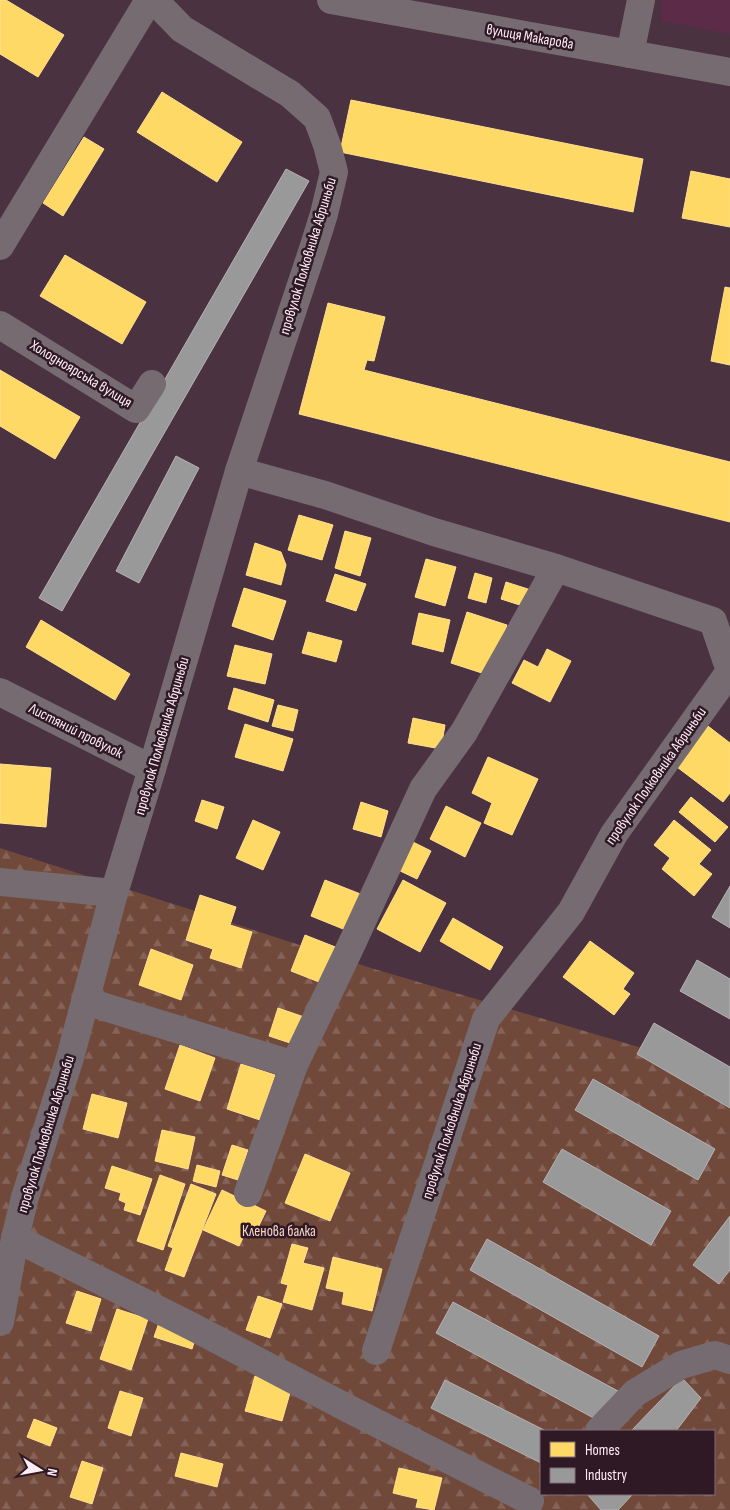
<svg xmlns="http://www.w3.org/2000/svg" width="730" height="1510" font-family="'Sofia Sans Condensed',sans-serif">
  <defs>
    <pattern id="forest-firs" width="22" height="20" patternUnits="userSpaceOnUse" patternTransform="scale(1.25)"><rect width="22" height="20" fill="#70493b"/><path d="M5 1l3.5 6h-7zM16 11l3.5 6h-7z" fill="#856358"/></pattern>
  </defs>
  <rect width="100%" height="100%" fill="#4a3240"/>
  <!-- built -->
  <polygon fill="#5b2b48" points="660,0 730,0 730,34 662,21"/>
  <!-- forest -->
  <path fill="url(#forest-firs)" fill-rule="evenodd" d="M0,848l371,120 359,106v436h-730zM541,1431h173v63h-173z"/>
  <!-- homes -->
  <g fill="#ffd966" stroke="#ffdf91">
    <polygon points="0,0 6,0 64,35 38,77 0,54"/>
    <polygon points="162,92 242,142 217,182 137,132"/>
    <polygon points="351,100 643,159 633,212 340,152"/>
    <polygon points="84,137 104,149 63,216 43,203"/>
    <polygon points="691,171 730,179 730,227 682,218"/>
    <polygon points="65,255 146,302 122,344 40,296"/>
    <polygon points="725,287 730,288 730,365 711,361"/>
    <polygon points="328,303 385,317 374,361 367,360 364,370 730,462 730,522 299,414"/>
    <polygon points="0,370 80,417 55,459 0,426"/>
    <polygon points="299,515 333,525 322,560 288,550"/>
    <polygon points="345,531 371,538 360,576 335,568"/>
    <polygon points="255,543 281,552 286,565 281,585 246,575"/>
    <polygon points="426,559 456,567 445,606 415,597"/>
    <polygon points="475,573 492,578 486,603 468,598"/>
    <polygon points="335,574 366,584 356,611 326,601"/>
    <polygon points="506,582 531,590 526,607 501,599"/>
    <polygon points="244,588 286,601 273,640 232,626"/>
    <polygon points="467,612 507,625 491,676 451,663"/>
    <polygon points="419,613 450,620 443,652 412,644"/>
    <polygon points="41,620 130,674 115,700 26,647"/>
    <polygon points="308,632 342,641 336,662 302,653"/>
    <polygon points="235,645 272,654 265,684 227,676"/>
    <polygon points="547,649 571,661 550,702 512,683 524,660 538,667"/>
    <polygon points="234,688 274,700 268,722 228,709"/>
    <polygon points="278,705 298,710 293,731 272,726"/>
    <polygon points="413,718 445,725 441,749 408,743"/>
    <polygon points="704,723 730,743 730,793 723,802 673,764"/>
    <polygon points="245,724 293,739 283,771 235,757"/>
    <polygon points="488,757 538,779 512,835 484,823 492,803 472,793"/>
    <polygon points="0,764 51,768 46,827 0,823"/>
    <polygon points="691,797 728,827 715,842 679,812"/>
    <polygon points="202,800 224,807 217,829 195,821"/>
    <polygon points="361,802 388,811 381,837 353,829"/>
    <polygon points="446,806 481,823 465,857 430,839"/>
    <polygon points="253,820 280,832 263,870 236,858"/>
    <polygon points="674,820 711,850 699,864 712,874 694,896 662,869 670,858 654,845"/>
    <polygon points="411,841 431,851 417,879 396,869"/>
    <polygon points="325,880 363,895 348,931 311,916"/>
    <polygon points="403,880 446,903 420,952 377,929"/>
    <polygon points="200,895 236,907 230,925 252,932 241,968 210,958 213,949 186,940"/>
    <polygon points="453,918 503,947 490,970 440,941"/>
    <polygon points="305,935 338,948 324,984 291,971"/>
    <polygon points="590,941 634,973 623,989 630,994 614,1015 563,977"/>
    <polygon points="151,949 193,965 181,1000 139,985"/>
    <polygon points="278,1008 307,1018 299,1046 269,1036"/>
    <polygon points="180,1045 215,1058 200,1101 165,1089"/>
    <polygon points="241,1064 275,1075 260,1120 227,1109"/>
    <polygon points="92,1094 127,1103 118,1138 83,1129"/>
    <polygon points="162,1130 195,1137 188,1169 155,1161"/>
    <polygon points="232,1145 248,1150 238,1180 222,1175"/>
    <polygon points="305,1154 350,1173 330,1221 285,1203"/>
    <polygon points="197,1165 220,1171 216,1187 193,1181"/>
    <polygon points="112,1166 152,1179 140,1215 124,1210 126,1203 119,1200 121,1193 105,1188"/>
    <polygon points="160,1175 185,1184 163,1250 137,1241"/>
    <polygon points="191,1184 216,1194 184,1277 165,1270 173,1248 168,1246"/>
    <polygon points="222,1190 266,1211 255,1234 247,1230 239,1246 203,1230"/>
    <polygon points="292,1244 308,1248 303,1263 324,1268 312,1310 283,1302 288,1285 281,1283"/>
    <polygon points="333,1257 382,1269 372,1311 342,1304 344,1292 326,1288"/>
    <polygon points="77,1291 101,1299 91,1331 66,1323"/>
    <polygon points="258,1296 282,1304 270,1338 246,1330"/>
    <polygon points="117,1309 148,1319 131,1370 100,1359"/>
    <polygon points="161,1317 198,1330 192,1349 154,1337"/>
    <polygon points="255,1376 292,1386 282,1421 245,1411"/>
    <polygon points="120,1391 143,1398 131,1436 108,1428"/>
    <polygon points="34,1419 57,1428 50,1446 27,1437"/>
    <polygon points="181,1453 223,1464 217,1487 175,1476"/>
    <polygon points="82,1461 103,1468 92,1504 70,1497"/>
    <polygon points="399,1468 442,1478 434,1510 416,1507 418,1499 393,1493"/>
  </g>
  <!-- industry -->
  <g fill="#999" stroke="#b7b2b5">
    <polygon points="286,169 309,181 62,611 39,598"/>
    <polygon points="176,456 199,468 139,583 116,571"/>
    <polygon points="730,886 730,928 712,917"/>
    <polygon points="697,960 730,979 730,1019 680,991"/>
    <polygon points="654,1023 730,1067 730,1108 637,1054"/>
    <polygon points="593,1079 715,1149 698,1180 575,1110"/>
    <polygon points="562,1149 671,1211 651,1245 543,1182"/>
    <polygon points="730,1216 730,1270 719,1284 693,1265"/>
    <polygon points="487,1239 659,1336 642,1367 470,1270"/>
    <polygon points="453,1302 618,1391 601,1422 436,1333"/>
    <polygon points="682,1378 701,1398 676,1431 631,1431"/>
    <polygon points="445,1380 546,1431 541,1431 541,1463 431,1408"/>
    <polygon points="587,1494 633,1494 618,1510 601,1510"/>
  </g>
  <g fill="none" stroke-linecap="round" stroke-linejoin="round">
    <!-- minor -->
    <g stroke="#766b71" stroke-width="28">
      <polyline points="630,54 641,0"/>
      <polyline points="0,246 149,0"/>
      <polyline points="0,325 136,409 152,384"/>
      <polyline points="239,471 325,495 434,532 556,568 713,621 730,671 614,834 571,912 486,1019 376,1351"/>
      <polyline points="0,692 152,769"/>
      <polyline points="0,882 114,893"/>
      <polyline points="85,1001 294,1065"/>
      <polyline points="248,1193 294,1065 348,952 423,789 464,732 556,568"/>
      <polyline points="15,1238 191,1326 349,1409 530,1501"/>
      <polyline points="0,1322 15,1238 25,1197 70,1058 114,893 152,769 239,471 313,249 324,214 334,172 327,145 317,118 290,94 182,29 154,0"/>
      <polyline points="599,1431 635,1393 681,1365 715,1355 730,1360"/>
    </g>
    <!-- tertiary -->
    <polyline stroke="#766b71" stroke-width="28" points="331,0 730,72"/>
  </g>
  <g text-anchor="middle" dominant-baseline="central" stroke-width="5" stroke-linejoin="round" paint-order="stroke">
    <!-- street labels -->
    <g font-size="15" fill="#feecf5" stroke="#2e1925">
      <text transform="translate(530 37) rotate(10)">вулиця Макарова</text>
      <text transform="translate(308 256) rotate(-73)">провулок Полковника Абриньби</text>
      <text transform="translate(81 374) rotate(31)">Холодноярська вулиця</text>
      <text transform="translate(76 731) rotate(27)">Листяний провулок</text>
      <text transform="translate(162 736) rotate(-74)">провулок Полковника Абриньби</text>
      <text transform="translate(656 776) rotate(-55)">провулок Полковника Абриньби</text>
      <text transform="translate(452 1121) rotate(-72)">провулок Полковника Абриньби</text>
      <text transform="translate(46 1134) rotate(-73)">провулок Полковника Абриньби</text>
    </g>
    <!-- park labels -->
    <g font-size="15" fill="#fbd6c6" stroke="#2e1925">
      <text x="279" y="1231">Кленова балка</text>
    </g>
  </g>
  <!-- legend -->
  <rect x="540" y="1430" width="175" height="65" fill="#2e1925" stroke="#816d78"/>
  <rect x="550" y="1442" width="25" height="15" fill="#ffd966" stroke="#816d78"/>
  <text x="585" y="1455" font-size="15" fill="#feecf5">Homes</text>
  <rect x="550" y="1468" width="25" height="15" fill="#999999" stroke="#816d78"/>
  <text x="585" y="1480" font-size="15" fill="#feecf5">Industry</text>
  <!-- north arrow -->
  <g transform="translate(40 1470) rotate(101)" stroke="#2e1925" stroke-width="4" paint-order="stroke">
  <path d="M0-4L9 19L0 12L-9 19Z" fill="#feecf5"/>
  <text y="-8" font-size="14" font-weight="bold" text-anchor="middle" fill="#feecf5">N</text>
  </g>
</svg>
